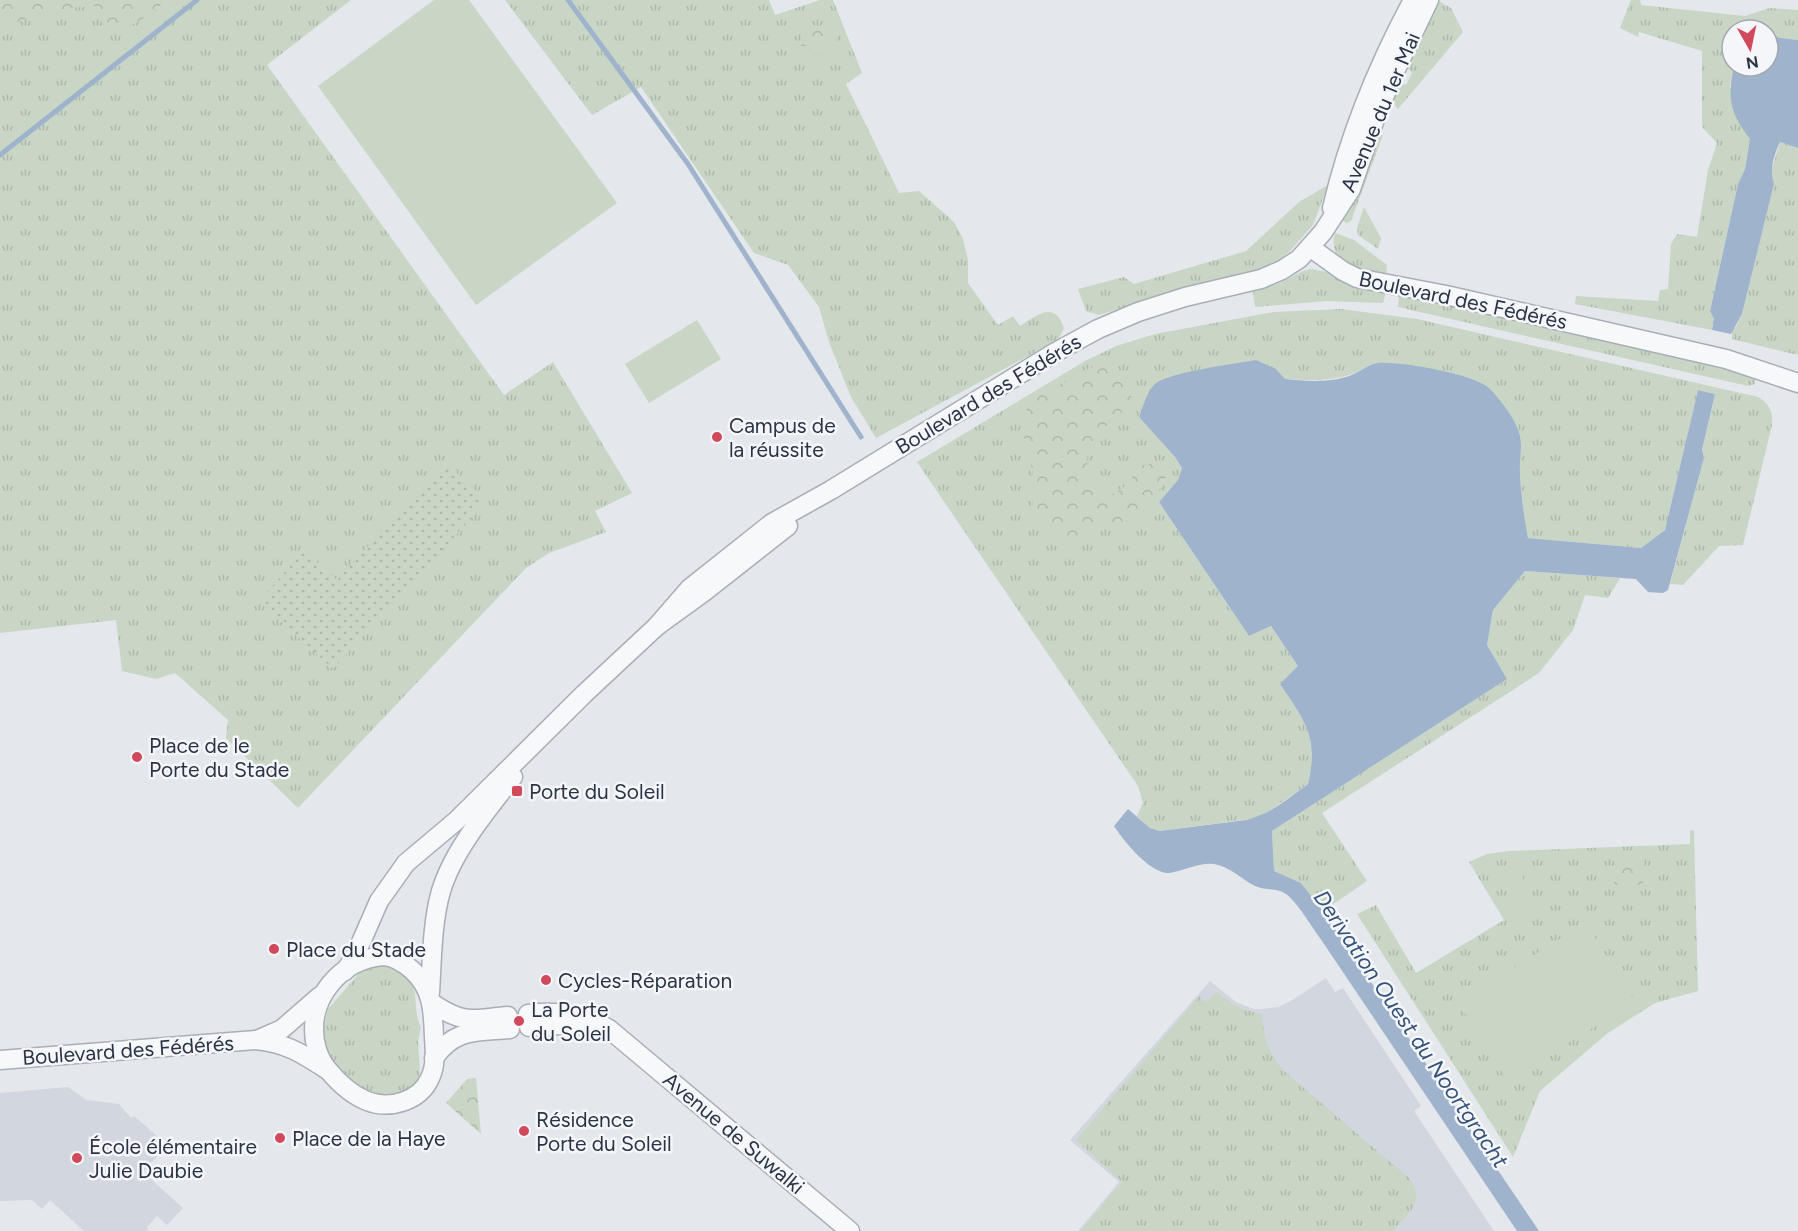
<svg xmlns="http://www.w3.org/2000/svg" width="1798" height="1231" font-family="Figtree,sans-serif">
  <defs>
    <pattern id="grass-tufts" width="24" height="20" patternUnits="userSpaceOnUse" patternTransform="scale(1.5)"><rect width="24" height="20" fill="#c9d6c5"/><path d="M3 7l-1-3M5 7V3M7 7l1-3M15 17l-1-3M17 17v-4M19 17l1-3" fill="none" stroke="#adb8ab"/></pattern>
    <pattern id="forest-crowns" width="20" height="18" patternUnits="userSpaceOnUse" patternTransform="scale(1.5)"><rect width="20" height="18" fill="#c9d6c5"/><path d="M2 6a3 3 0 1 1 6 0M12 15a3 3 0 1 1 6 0" fill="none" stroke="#adb8ab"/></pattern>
    <pattern id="garden-dots" width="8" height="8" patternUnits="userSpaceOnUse" patternTransform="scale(1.5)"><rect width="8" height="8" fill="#c9d6c5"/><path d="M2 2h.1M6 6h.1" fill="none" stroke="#adb8ab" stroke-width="1.8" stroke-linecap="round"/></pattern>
  </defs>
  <rect width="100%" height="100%" fill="#e4e7ec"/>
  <!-- built -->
  <g fill="#d2d6de">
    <polygon points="1326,978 1335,992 1343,988 1421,1106 1414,1111 1494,1231 1078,1231 1119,1182 1070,1140 1210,981 1236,1002 1254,1009 1262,1009 1278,1007 1289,1002"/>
    <polygon points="68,1087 86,1100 119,1104 131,1118 134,1116 167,1145 143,1172 183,1208 167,1225 157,1216 147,1227 148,1229 146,1231 84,1231 50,1200 42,1209 32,1200 0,1201 0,1093"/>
  </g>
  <!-- grass -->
  <g fill="url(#grass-tufts)">
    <polygon points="0,0 351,0 267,65 504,395 553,362 632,493 595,511 606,532 549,553 526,568 298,808 226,738 228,720 175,673 156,679 122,671 116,620 0,633"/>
    <path d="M505,0h264l6,15 45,-15h13l29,73 -16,11 53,109 20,-2 35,31 9,17 5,21v23l30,42 15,-9 7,10c17,-11 35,-26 44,2l-6,12 -182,98 -25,-41 -22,-55 -10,-35 -31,-42 -34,-12 -113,-166 -49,28z"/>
    <path d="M1437,0l14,8 12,24 -65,77c-8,-8 -1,-17 3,-27l5,3 6,-12 -8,-10z"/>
    <polygon points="1631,0 1640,0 1641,5 1745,16 1770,8 1798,10 1798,40 1774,37 1768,39 1768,30 1732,30 1732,66 1734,66 1730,86 1750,139 1745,169 1738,184 1710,310 1714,319 1712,330 1575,304 1576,296 1658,301 1660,290 1668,289 1671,244 1677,234 1697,237 1708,170 1717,143 1702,127 1702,51 1639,32 1638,37 1620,28"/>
    <polygon points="1376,135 1383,135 1351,221 1347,223 1342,220 1355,194"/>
    <polygon points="1780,142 1798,148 1798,355 1732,339 1732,329 1736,327 1742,314 1774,184 1770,175"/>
    <polygon points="1328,185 1313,225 1289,252 1271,266 1240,276 1187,288 1099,315 1086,311 1078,289 1124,277 1134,284 1246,251 1299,202"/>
    <polygon points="1364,207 1381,238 1378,249 1358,235 1357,228"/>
    <path d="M1335,233l19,7 33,25 -1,10c-24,-3 -59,-8 -51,-42z"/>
    <polygon points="1311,269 1332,273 1357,286 1386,292 1383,303 1327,301 1255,307 1253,292 1280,283 1303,271"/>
    <polygon points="1399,295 1431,300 1729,368 1755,378 1755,384 1748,386 1398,307"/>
    <path d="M1341,309l76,10 341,78c12,7 15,15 14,28l-29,120 -24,1 -36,39 -13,-1 34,-126 -2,-7 13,-57 -17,-4 -33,140 -24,18 -113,-10c-4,-22 -7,-43 -8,-65 -1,-16 4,-29 -2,-45 -7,-15 -20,-28 -30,-41l-119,-21c-28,16 -53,15 -84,13l-9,-10 -118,13 -6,5 -13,30 36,40 7,11 -4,12 -19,22 90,134 22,-10 28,41 -19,17c25,36 39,54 28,100l-30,21 -21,13 -97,13 -10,-3 -13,-12 6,-13 -5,-17 -221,-324 168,-101 31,-15 39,-12 119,-22z"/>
    <polygon points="1525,571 1620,578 1608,598 1585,595 1573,630 1539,673 1322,813 1367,881 1323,911 1301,883 1274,871 1272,831 1507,679 1487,645 1493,610"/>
    <polygon points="1694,830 1698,991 1655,1003 1608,1033 1540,1091 1513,1157 1357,914 1376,905 1416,973 1504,920 1469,862 1487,854 1510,851 1690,844 1690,831"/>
    <path d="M384,964c5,2 13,3 18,6 20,13 9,39 19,57l-3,14 2,31 -3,12 -3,3 -24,11 -26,-7 -26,-21 -10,-14 -5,-24 5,-23 35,-40z"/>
    <path d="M1217,992c14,12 26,19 45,22 1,22 6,39 21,56l126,108c17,24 0,34 -16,53h-313l42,-49 -46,-42 123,-144 7,6z"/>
  </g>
  <!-- forest -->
  <g fill="url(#forest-crowns)">
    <path d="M0,0h168l-30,22 -31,12 -12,-28c-28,1 -71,9 -95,25z"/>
    <polygon points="802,30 831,31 831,34 837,34 836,43 826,43 825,56 810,55 811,46 801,46"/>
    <path d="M1101,362l28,15 3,10 -1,18c-20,18 -49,34 -43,66 1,5 6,12 8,17l17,6 14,-9 12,-19 19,-4 8,15c-14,29 -25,46 -59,46l-24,21 -32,-15 -18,-17v-40l-10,-36 5,-34z"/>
    <polygon points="1643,860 1643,885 1614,885 1614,861"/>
    <polygon points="476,1078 481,1134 446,1103 467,1079"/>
  </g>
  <!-- garden -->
  <polygon fill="url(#garden-dots)" points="445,462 487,501 333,669 259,601 304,551 337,580"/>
  <!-- pitch -->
  <g fill="#c9d6c5">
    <polygon points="434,0 469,0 617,203 476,305 318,86"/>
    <polygon points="697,320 721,359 649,403 625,364"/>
    <polygon points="1520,868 1533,916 1518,920 1504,873"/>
    <polygon points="1586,923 1635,1002 1507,1080 1458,1002"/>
  </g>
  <!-- water -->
  <g fill="#9fb4cc">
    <path d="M1774,37l24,3v108l-18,-6c-6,13 -11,28 -6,42l-32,130 -11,20 -19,-4 2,-11 -4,-8 28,-127 7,-15 5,-30c-20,-26 -23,-40 -16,-73h34v-27z"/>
    <path d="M1256,360l20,9 9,10c20,2 44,4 64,-3 10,-3 19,-12 29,-13 21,-2 96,11 111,25 10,10 24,28 29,41 6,15 1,29 2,45 1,21 4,42 8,64l113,10 24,-18 33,-140 17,4 -13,56 2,8 -36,132 -5,3 -15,-1 -12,-13 -111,-8 -32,39 -6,35 20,34 -235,152 2,40 27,12 22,28 216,320h-22l-197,-293c-9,-12 -22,-35 -34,-44 -10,-7 -21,-3 -31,-8 -14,-7 -24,-19 -41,-22 -15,-2 -30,7 -45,9 -19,1 -46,-33 -55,-47l14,-17 22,19 10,3 86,-11c23,-5 43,-22 62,-36 11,-47 -3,-63 -28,-100l18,-18 -27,-40 -22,10 -90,-134 19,-22 4,-12 -7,-11 -36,-40c4,-10 8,-27 17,-34 13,-10 80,-20 100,-23z"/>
  </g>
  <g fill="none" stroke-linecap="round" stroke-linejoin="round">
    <!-- stream -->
    <g stroke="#9fb4cc" stroke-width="5">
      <polyline points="568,0 688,164 861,437"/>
      <polyline points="0,155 197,0"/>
    </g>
    <defs>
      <g id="tertiary">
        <path d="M1332,208c17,-72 46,-143 81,-208"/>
        <polyline points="1311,248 1343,271 1357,278 1446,295 1726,359 1798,383"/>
        <polyline points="657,626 690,588 772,523 831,490 1054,353 1098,329 1138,312 1185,297 1261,279 1282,270 1299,259 1323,232 1351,189 1376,116 1397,67 1429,0"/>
        <path d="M384,956c11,1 20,7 28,14 21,19 21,41 22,67 1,14 2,29 -4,41 -10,23 -40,32 -63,23 -15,-6 -29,-19 -39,-31 -8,-9 -11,-18 -13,-29 -7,-43 26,-82 69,-85z"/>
        <polyline points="345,971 355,956 379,901 406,863 456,821 584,694 657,626 704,592 788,526"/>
        <path d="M430,993c2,-32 2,-71 11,-102 12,-40 46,-81 72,-114"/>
        <path d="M432,1003c32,22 40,16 76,13"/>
        <path d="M528,1014c29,-3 54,-1 81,15l241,202"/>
        <polyline points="529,1027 578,1024"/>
        <polyline points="257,1040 282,1029 320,996"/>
        <path d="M434,1058c21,-30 43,-26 76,-29"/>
        <path d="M0,1060l256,-20c30,3 45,13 70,29"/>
      </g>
    </defs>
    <!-- tertiary casing -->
    <use href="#tertiary" stroke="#a9aeb7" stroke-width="21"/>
    <!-- tertiary -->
    <use href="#tertiary" stroke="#f7f8fa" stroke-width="18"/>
  </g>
  <!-- markers -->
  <g fill="#d1495b" stroke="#f4f6f9" stroke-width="2">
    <circle cx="717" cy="437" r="6"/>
    <circle cx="137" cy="757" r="6"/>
    <rect x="511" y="785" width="12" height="12" rx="3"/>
    <circle cx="274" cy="949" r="6"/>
    <circle cx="546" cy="980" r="6"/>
    <circle cx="519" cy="1021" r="6"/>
    <circle cx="524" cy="1131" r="6"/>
    <circle cx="280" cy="1138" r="6"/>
    <circle cx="77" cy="1158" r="6"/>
  </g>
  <g text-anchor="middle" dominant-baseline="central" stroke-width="5" stroke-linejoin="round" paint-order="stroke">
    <!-- street labels -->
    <g font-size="21" fill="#2b3445" stroke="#f4f6f9">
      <text transform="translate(1380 112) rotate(-67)">Avenue du 1er Mai</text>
      <text transform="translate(1463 300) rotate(12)">Boulevard des Fédérés</text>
      <text transform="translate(988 394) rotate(-31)">Boulevard des Fédérés</text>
      <text transform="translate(128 1050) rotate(-4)">Boulevard des Fédérés</text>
      <text transform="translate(734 1133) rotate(40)">Avenue de Suwalki</text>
    </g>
    <!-- poi labels -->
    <g font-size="21" fill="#2b3445" stroke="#f4f6f9" text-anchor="start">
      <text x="729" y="425">Campus de<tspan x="729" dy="24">la réussite</tspan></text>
      <text x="149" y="745">Place de le<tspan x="149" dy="24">Porte du Stade</tspan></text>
      <text x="529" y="791">Porte du Soleil</text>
      <text x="286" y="949">Place du Stade</text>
      <text x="558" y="980">Cycles-Réparation</text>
      <text x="531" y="1009">La Porte<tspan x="531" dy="24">du Soleil</tspan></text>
      <text x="536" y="1119">Résidence<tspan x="536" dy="24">Porte du Soleil</tspan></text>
      <text x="292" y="1138">Place de la Haye</text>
      <text x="89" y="1146">École élémentaire<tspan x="89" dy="24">Julie Daubie</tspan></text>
    </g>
    <!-- water labels -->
    <g font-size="22" font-style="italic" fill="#34527a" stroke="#f4f6f9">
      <text transform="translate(1411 1029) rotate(56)">Derivation Ouest du Noortgracht</text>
    </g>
  </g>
  <!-- north arrow -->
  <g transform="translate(1750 48) rotate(171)"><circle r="28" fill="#f4f6f9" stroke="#a4a8b1" stroke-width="1.5"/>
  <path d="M0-4.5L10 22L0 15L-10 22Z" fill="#d1495b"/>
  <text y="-9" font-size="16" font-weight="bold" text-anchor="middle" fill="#2b3445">N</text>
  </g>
</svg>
